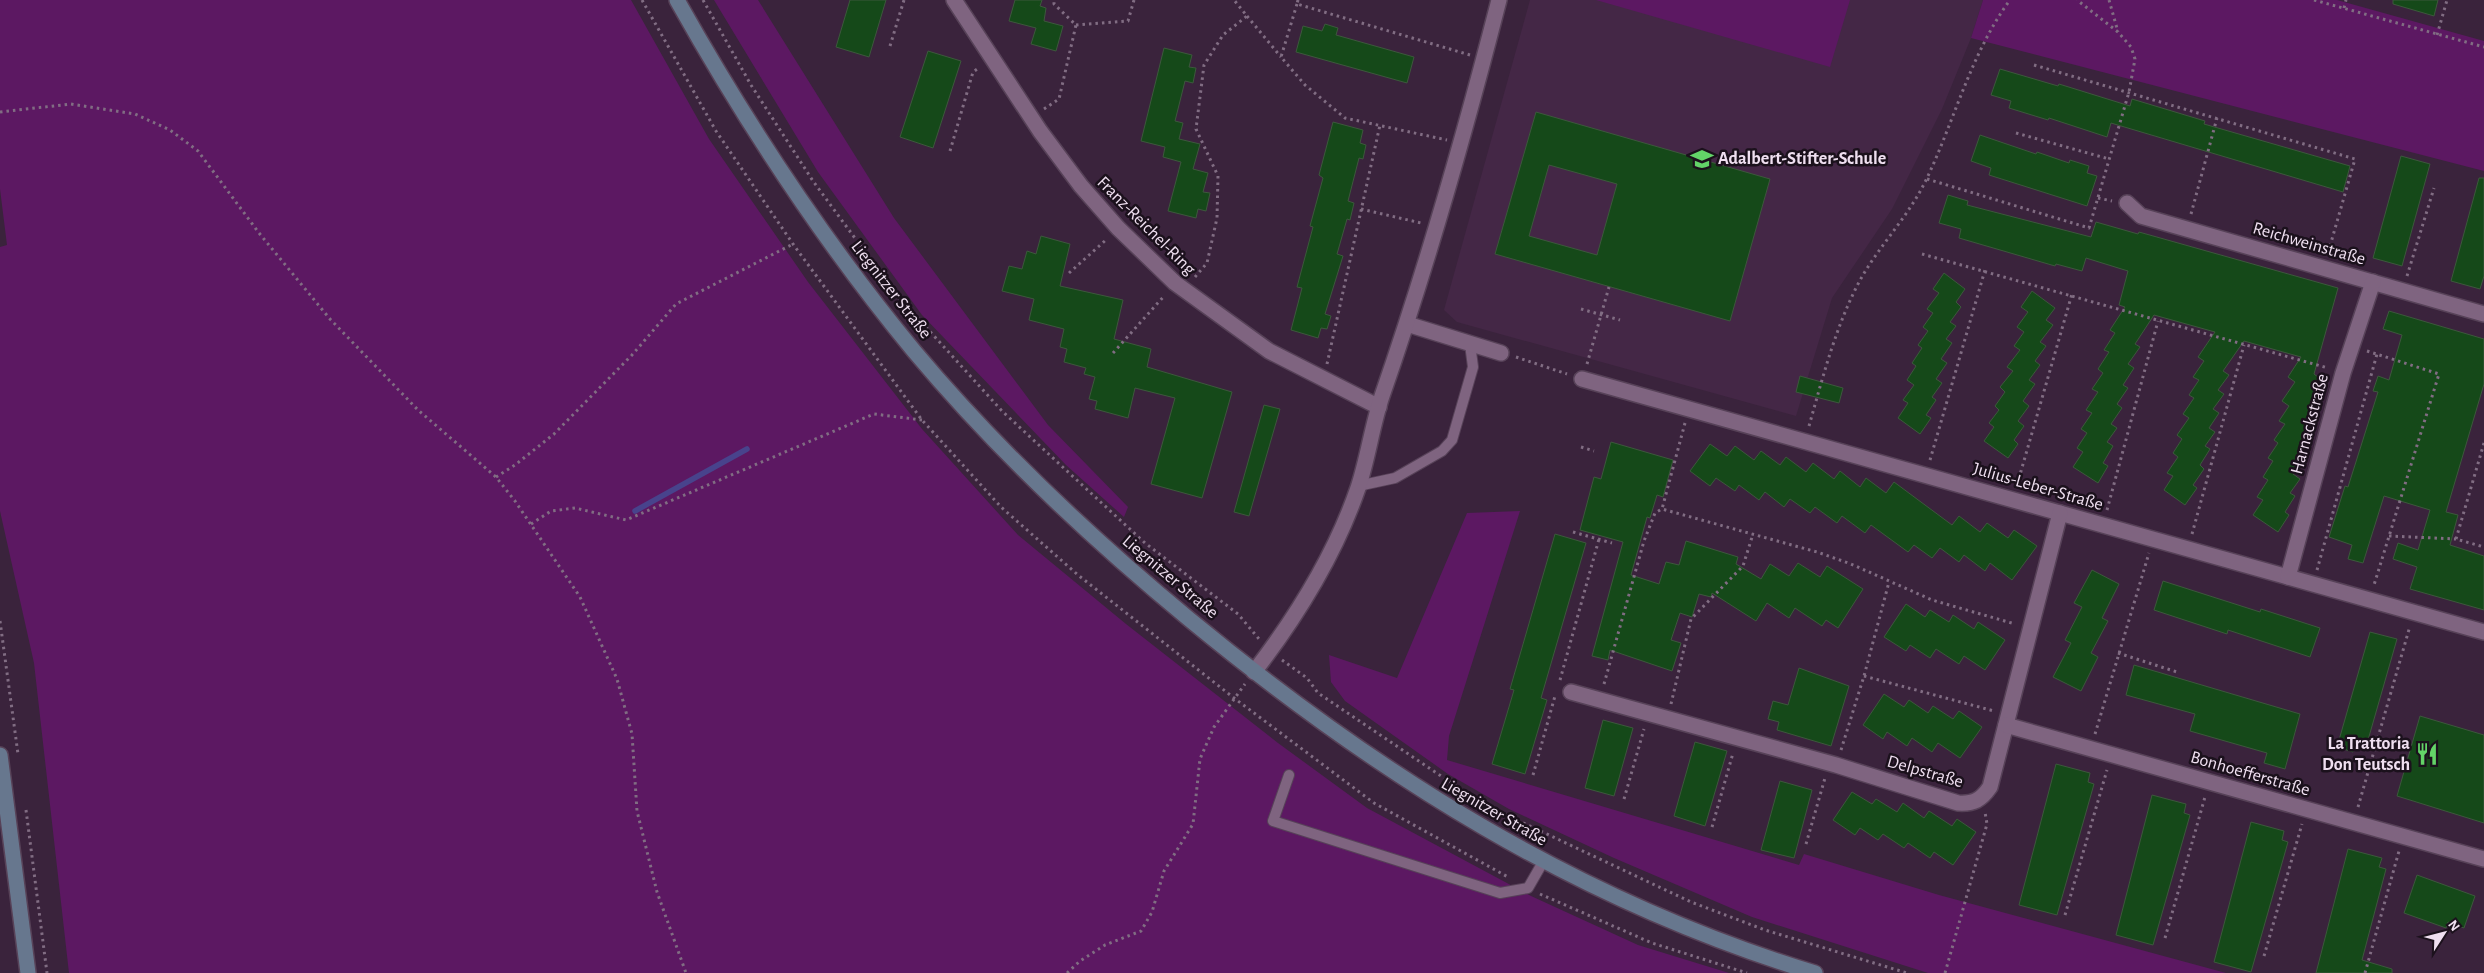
<svg xmlns="http://www.w3.org/2000/svg" width="2484" height="973" font-family="'Alegreya Sans',sans-serif">
  <rect width="100%" height="100%" fill="#3a233c"/>
  <!-- built -->
  <polygon fill="#442746" points="1530,0 1983,0 1971,38 1942,109 1892,209 1832,298 1796,416 1457,322 1444,310"/>
  <!-- green -->
  <g fill="#5c1862">
    <polygon points="0,0 631,0 709,139 808,282 922,429 1018,535 1126,624 1278,743 1367,808 1531,896 1638,945 1729,973 69,973 34,663 0,511 0,247 7,245 0,189"/>
    <polygon points="714,0 758,0 894,218 1048,425 1128,507 1124,517 1066,465 922,315 818,172"/>
    <polygon points="1596,0 1850,0 1830,67"/>
    <polygon points="1983,0 2337,0 2484,41 2484,171 1971,38"/>
    <polygon points="1520,511 1449,736 1447,760 1799,865 1804,854 1939,895 2226,973 1928,973 1752,917 1614,858 1509,809 1448,774 1345,701 1331,682 1329,655 1397,678 1467,513"/>
  </g>
  <g fill="none" stroke-linecap="round" stroke-linejoin="round">
    <!-- stream -->
    <polyline stroke="#48438c" stroke-width="5.5" points="635,511 747,449"/>
  </g>
  <!-- building -->
  <g fill="#154919" stroke="#3d583d" fill-rule="evenodd">
    <polygon points="850,0 886,0 869,57 836,47"/>
    <polygon points="1015,0 1042,0 1040,6 1046,8 1044,21 1063,26 1056,51 1031,44 1036,28 1009,21"/>
    <polygon points="2393,0 2438,0 2434,16 2393,4"/>
    <polygon points="1325,24 1338,28 1336,35 1414,57 1407,83 1296,52 1303,26 1322,31"/>
    <polygon points="1164,48 1192,55 1189,67 1196,68 1193,83 1185,81 1175,121 1183,123 1179,139 1200,144 1193,169 1208,173 1203,192 1210,193 1206,211 1198,209 1196,218 1168,211 1181,162 1163,157 1165,147 1141,141"/>
    <polygon points="928,51 961,61 933,148 900,137"/>
    <polygon points="2000,69 2058,86 2059,84 2130,106 2132,99 2205,121 2204,124 2350,166 2343,192 2111,123 2107,137 2049,118 2048,120 2009,108 2011,101 1991,95"/>
    <path d="M1536,112l234,67 -40,142 -235,-67zM1549,165l68,19 -20,71 -68,-19z"/>
    <polygon points="1333,122 1363,130 1360,143 1366,145 1363,159 1359,158 1348,201 1354,203 1350,220 1347,219 1337,254 1343,256 1325,314 1331,316 1327,329 1321,328 1318,338 1291,330 1302,288 1297,287 1313,227 1310,226 1323,178 1319,175"/>
    <polygon points="1980,135 2036,154 2037,152 2069,163 2070,160 2089,166 2087,173 2097,176 2087,206 1989,175 1991,168 1971,161"/>
    <polygon points="2401,156 2430,164 2402,266 2373,258"/>
    <polygon points="2479,178 2484,178 2484,276 2480,289 2451,281"/>
    <polygon points="1948,195 1968,201 1967,205 2091,237 2096,222 2138,234 2139,232 2338,288 2314,374 2323,381 2314,395 2320,399 2309,415 2315,418 2304,435 2310,439 2300,455 2304,458 2293,474 2300,479 2290,493 2295,496 2285,512 2289,515 2278,532 2253,515 2263,500 2257,497 2268,480 2263,477 2273,461 2268,458 2278,443 2274,440 2285,424 2279,421 2289,406 2282,401 2295,382 2288,377 2301,357 2244,341 2223,371 2229,375 2218,390 2224,394 2213,409 2219,413 2209,428 2215,432 2205,446 2210,449 2200,465 2204,469 2193,485 2197,488 2185,505 2164,490 2173,476 2167,473 2178,457 2173,453 2182,439 2177,435 2189,418 2183,414 2194,398 2189,395 2199,380 2193,377 2204,361 2198,357 2215,332 2154,315 2135,344 2140,347 2128,364 2134,368 2123,385 2128,388 2117,404 2122,408 2111,424 2117,428 2107,442 2113,446 2103,463 2108,466 2098,483 2073,467 2083,452 2077,448 2087,433 2081,429 2092,413 2086,410 2098,392 2092,389 2103,373 2098,369 2109,352 2104,350 2115,333 2110,330 2125,307 2119,305 2128,271 2086,258 2082,271 2056,264 2055,266 1959,238 1961,229 1939,223"/>
    <polygon points="1041,236 1070,244 1060,286 1123,300 1114,339 1151,349 1147,367 1232,392 1202,498 1151,484 1175,398 1135,388 1128,418 1095,409 1097,401 1089,399 1095,377 1084,374 1086,368 1064,362 1067,349 1060,347 1064,329 1029,320 1034,299 1002,291 1009,266 1022,269 1027,251 1036,254"/>
    <polygon points="1944,273 1965,289 1956,302 1961,307 1950,322 1956,326 1946,339 1952,343 1941,359 1947,363 1936,379 1942,383 1932,397 1936,400 1926,415 1931,418 1920,434 1898,418 1908,403 1903,400 1914,385 1907,380 1916,366 1912,363 1922,348 1918,345 1928,331 1923,327 1933,313 1927,309 1939,293 1933,289"/>
    <polygon points="2032,291 2055,308 2046,320 2053,325 2040,342 2046,346 2035,361 2040,365 2029,380 2035,384 2023,401 2029,406 2018,421 2024,426 2014,440 2018,444 2008,458 1984,441 1994,427 1989,423 1999,410 1995,406 2005,392 2000,387 2013,371 2007,367 2020,350 2014,346 2024,332 2017,327 2028,312 2021,307"/>
    <polygon points="2389,311 2484,339 2484,384 2446,512 2458,515 2450,545 2484,556 2484,610 2410,589 2417,567 2393,559 2398,543 2418,550 2430,510 2384,496 2363,563 2348,559 2352,545 2329,537 2345,486 2348,487 2378,392 2373,391 2378,376 2389,380 2402,335 2383,329"/>
    <polygon points="1800,376 1843,388 1839,403 1796,392"/>
    <polygon points="1264,405 1280,409 1249,516 1234,512"/>
    <polygon points="1611,442 1673,460 1663,497 1657,495 1650,518 1647,517 1631,575 1659,584 1666,562 1679,565 1686,541 1738,557 1736,564 1761,579 1770,564 1789,576 1798,563 1820,577 1827,566 1863,589 1838,628 1826,620 1822,626 1795,608 1789,618 1767,603 1756,621 1712,593 1711,597 1699,594 1692,617 1680,613 1671,640 1681,643 1672,671 1610,650 1608,660 1592,656 1623,542 1580,530 1594,477 1601,479"/>
    <polygon points="1710,444 1727,456 1735,446 1754,460 1761,451 1780,465 1786,457 1806,472 1813,463 1834,479 1840,471 1860,487 1866,478 1886,493 1894,482 1952,525 1959,516 1980,532 1987,523 2008,538 2014,530 2037,546 2012,580 1990,563 1985,571 1964,555 1959,562 1940,548 1932,558 1914,545 1908,552 1871,525 1865,533 1842,516 1837,523 1815,507 1810,513 1790,499 1784,507 1765,492 1759,500 1739,485 1735,491 1716,478 1710,486 1690,471"/>
    <polygon points="1555,534 1586,543 1541,698 1547,700 1525,774 1492,764 1514,690 1510,689"/>
    <polygon points="2092,570 2119,584 2102,618 2108,621 2091,653 2098,657 2081,691 2053,677 2071,643 2065,640 2082,607 2074,603"/>
    <polygon points="2163,581 2260,612 2261,609 2320,628 2310,657 2228,630 2227,634 2154,610"/>
    <polygon points="1906,604 1925,617 1930,610 1949,622 1953,615 1974,629 1978,622 2005,640 1985,670 1964,656 1959,664 1936,649 1930,658 1910,645 1906,651 1884,637"/>
    <polygon points="2370,632 2397,639 2366,747 2355,743 2353,752 2337,747"/>
    <polygon points="2134,665 2300,714 2285,769 2264,763 2267,753 2190,731 2195,714 2126,695"/>
    <polygon points="1799,668 1849,686 1831,746 1777,730 1779,722 1768,719 1773,701 1788,705"/>
    <polygon points="1884,694 1904,707 1909,700 1928,713 1933,706 1953,719 1959,711 1982,727 1960,758 1938,743 1932,752 1912,738 1907,746 1887,732 1883,739 1863,725"/>
    <polygon points="2420,716 2484,735 2484,823 2397,796"/>
    <polygon points="1603,720 1633,728 1614,796 1585,788"/>
    <polygon points="1695,742 1727,751 1705,826 1674,816"/>
    <polygon points="2056,764 2090,773 2088,782 2094,784 2057,915 2019,905"/>
    <polygon points="1780,781 1812,790 1794,858 1761,850"/>
    <polygon points="1852,792 1872,804 1876,799 1897,812 1903,803 1924,818 1929,811 1952,826 1957,819 1976,832 1953,865 1934,852 1930,858 1908,843 1904,848 1883,834 1878,840 1860,828 1855,835 1833,820"/>
    <polygon points="2152,795 2186,804 2184,813 2190,815 2153,945 2116,935"/>
    <polygon points="2251,822 2284,831 2282,840 2288,842 2251,972 2214,962"/>
    <polygon points="2348,849 2382,858 2379,867 2386,869 2362,960 2392,969 2392,973 2316,973"/>
    <polygon points="2417,875 2475,896 2464,928 2448,922 2446,928 2404,913"/>
  </g>
  <g fill="none" stroke-linecap="round" stroke-linejoin="round">
    <defs>
      <g id="lane">
        <polyline points="1358,486 1395,478 1442,451 1452,440 1473,367 1470,344"/>
        <polyline points="1289,775 1273,821 1500,893 1528,888 1543,862"/>
      </g>
      <g id="street">
        <polyline points="954,0 1040,131 1081,186 1118,228 1175,283 1269,351 1379,407"/>
        <polyline points="2127,203 2141,216 2484,314"/>
        <polyline points="1407,324 1501,353"/>
        <polyline points="1582,379 2484,632"/>
        <polyline points="2288,577 2343,373 2373,282"/>
        <path d="M1254,672c44,-57 81,-117 104,-184 10,-30 14,-62 24,-92 45,-130 83,-263 117,-396"/>
        <path d="M1571,692l265,73 122,38c16,1 23,-3 32,-16l70,-274"/>
        <polyline points="2006,725 2484,859"/>
      </g>
      <g id="secondary">
        <path d="M677,0c69,123 147,242 237,351 82,98 177,187 275,268 189,156 389,282 626,354"/>
        <polyline points="0,755 28,973"/>
      </g>
    </defs>
    <!-- lane casing -->
    <use href="#lane" stroke="#574258" stroke-width="12"/>
    <!-- street casing -->
    <use href="#street" stroke="#574258" stroke-width="18"/>
    <!-- secondary casing -->
    <use href="#secondary" stroke="#574258" stroke-width="18"/>
    <!-- path -->
    <g stroke="#816d83" stroke-width="3" stroke-dasharray="2.5 4" stroke-linecap="butt">
      <polyline points="642,0 716,131 793,244 922,420 1001,507 1078,575 1234,698 1374,803 1508,877"/>
      <polyline points="703,0 751,85 813,181 896,294 1002,411 1145,543 1238,614 1259,639"/>
      <polyline points="1298,0 1297,4 1470,55"/>
      <polyline points="2109,0 2118,32"/>
      <polyline points="2314,0 2484,47"/>
      <polyline points="1297,4 1281,57 1305,85 1345,118 1447,140"/>
      <polyline points="2344,8 2346,0"/>
      <polyline points="1247,16 1281,57"/>
      <polyline points="1076,25 1128,21 1134,0"/>
      <polyline points="2437,35 2447,0"/>
      <polyline points="890,46 904,0"/>
      <polyline points="2034,65 2355,159 2328,253"/>
      <polyline points="1044,109 1059,99 1076,25 1054,4 1054,0"/>
      <polyline points="0,112 71,104 135,114 170,130 198,151 259,233 330,319 418,410 496,477 515,501 580,597 617,679 632,734 637,811 657,892 686,973"/>
      <polyline points="2016,133 2109,159"/>
      <polyline points="950,151 973,72 980,67"/>
      <polyline points="1927,179 2089,228 2129,92 2135,59 2131,47 2118,32 2077,0"/>
      <polyline points="2098,198 2112,201"/>
      <polyline points="1361,209 1421,223"/>
      <polyline points="2191,214 2217,118"/>
      <polyline points="1922,254 2328,368"/>
      <polyline points="1069,273 1107,239"/>
      <polyline points="2407,276 2434,188"/>
      <polyline points="1195,277 1207,263 1217,218 1218,176 1196,129 1204,65 1223,35 1247,16 1234,0"/>
      <polyline points="1581,309 1620,320"/>
      <polyline points="2367,351 2439,374 2374,585"/>
      <polyline points="1113,353 1165,295"/>
      <polyline points="1516,357 1567,374"/>
      <polyline points="1327,364 1380,125"/>
      <polyline points="1587,364 1609,287"/>
      <polyline points="1685,423 1662,509 1817,552 1851,564 1932,600 2015,624"/>
      <path d="M1809,426c13,-46 25,-93 46,-136 19,-40 53,-71 72,-112 28,-59 44,-125 83,-178"/>
      <polyline points="2484,443 2456,539 2484,547"/>
      <polyline points="1581,447 1594,451"/>
      <polyline points="1930,460 1985,270"/>
      <polyline points="496,477 515,465 554,434 632,355 676,304 793,244"/>
      <polyline points="2017,485 2072,294"/>
      <polyline points="2107,510 2158,321"/>
      <polyline points="531,524 551,511 575,508 626,520 874,414 922,420"/>
      <polyline points="1573,532 1612,543"/>
      <polyline points="2192,534 2244,345"/>
      <polyline points="2389,536 2456,539"/>
      <polyline points="2317,570 2377,354"/>
      <polyline points="0,621 18,754"/>
      <polyline points="2118,653 2177,672"/>
      <polyline points="1282,660 1307,678 1318,693 1481,803 1691,902 1765,930 1907,973"/>
      <polyline points="1864,676 1994,711"/>
      <polyline points="1560,680 1599,539"/>
      <polyline points="1604,684 1644,541 1655,513 1662,509"/>
      <polyline points="1671,704 1691,619 1743,566 1753,534"/>
      <polyline points="2095,734 2149,553"/>
      <polyline points="1841,750 1864,676 1889,582"/>
      <polyline points="1533,775 1555,696"/>
      <polyline points="1624,799 1644,729"/>
      <polyline points="2358,807 2410,626"/>
      <polyline points="26,810 47,973"/>
      <polyline points="1712,827 1733,753"/>
      <polyline points="1806,844 1825,778"/>
      <polyline points="1540,894 1652,943 1747,973"/>
      <polyline points="2065,915 2107,770"/>
      <polyline points="2165,938 2205,797"/>
      <polyline points="2264,956 2302,824"/>
      <polyline points="1067,973 1080,961 1105,945 1141,931 1152,912 1164,871 1193,824 1200,759 1214,727 1245,684"/>
      <polyline points="1945,973 1987,824 1985,812"/>
      <polyline points="2365,973 2399,851"/>
    </g>
    <!-- lane -->
    <use href="#lane" stroke="#7f6480" stroke-width="10"/>
    <!-- street -->
    <use href="#street" stroke="#7f6480" stroke-width="15"/>
    <!-- secondary -->
    <use href="#secondary" stroke="#67778e" stroke-width="15"/>
  </g>
  <!-- icons -->
  <defs>
    <symbol id="school-bare" viewBox="-9 -9 18 18"><path d="M0-5L7-2L0 1L-7-2ZM-4 1L0 2.5L4 1V4Q0 6-4 4Z" fill="#63d468" stroke="#1b111c" stroke-width="2.5" paint-order="stroke"/></symbol>
    <symbol id="restaurant-bare" viewBox="-9 -9 18 18"><path d="M-5-6h1v4h1v-4h1v4h1v-4h1v5L-1.5 .5V6h-2V.5L-5-1ZM5-6V6H3V1.5H1.5Q1.5-4 5-6Z" fill="#63d468" stroke="#1b111c" stroke-width="2.5" paint-order="stroke"/></symbol>
  </defs>
  <g fill-rule="evenodd">
    <use href="#school-bare" x="1686" y="143" width="32" height="32"/>
    <use href="#restaurant-bare" x="2411" y="738" width="32" height="32"/>
  </g>
  <g text-anchor="middle" dominant-baseline="central" stroke-width="5" stroke-linejoin="round" paint-order="stroke">
    <!-- poi labels -->
    <g font-size="18" font-weight="bold" fill="#efdff0" stroke="#1b111c" text-anchor="start">
      <text x="1718" y="159">Adalbert-Stifter-Schule</text>
      <text x="2410" y="744" text-anchor="end">La Trattoria<tspan x="2410" dy="21">Don Teutsch</tspan></text>
    </g>
    <!-- street labels -->
    <g font-size="18" fill="#efdff0" stroke="#1b111c">
      <text transform="translate(1146 226) rotate(45)">Franz-Reichel-Ring</text>
      <text transform="translate(2309 244) rotate(16)">Reichweinstraße</text>
      <text transform="translate(891 290) rotate(52)">Liegnitzer Straße</text>
      <text transform="translate(2310 424) rotate(-75)">Harnackstraße</text>
      <text transform="translate(2038 487) rotate(16)">Julius-Leber-Straße</text>
      <text transform="translate(1170 577) rotate(40)">Liegnitzer Straße</text>
      <text transform="translate(1925 772) rotate(16)">Delpstraße</text>
      <text transform="translate(2250 774) rotate(16)">Bonhoefferstraße</text>
      <text transform="translate(1494 812) rotate(30)">Liegnitzer Straße</text>
    </g>
  </g>
  <!-- north arrow -->
  <g transform="translate(2444 933) rotate(54)" stroke="#1b111c" stroke-width="4" paint-order="stroke">
  <path d="M0-4L9 19L0 12L-9 19Z" fill="#efdff0"/>
  <text y="-8" font-size="14" font-weight="bold" text-anchor="middle" fill="#efdff0">N</text>
  </g>
</svg>
